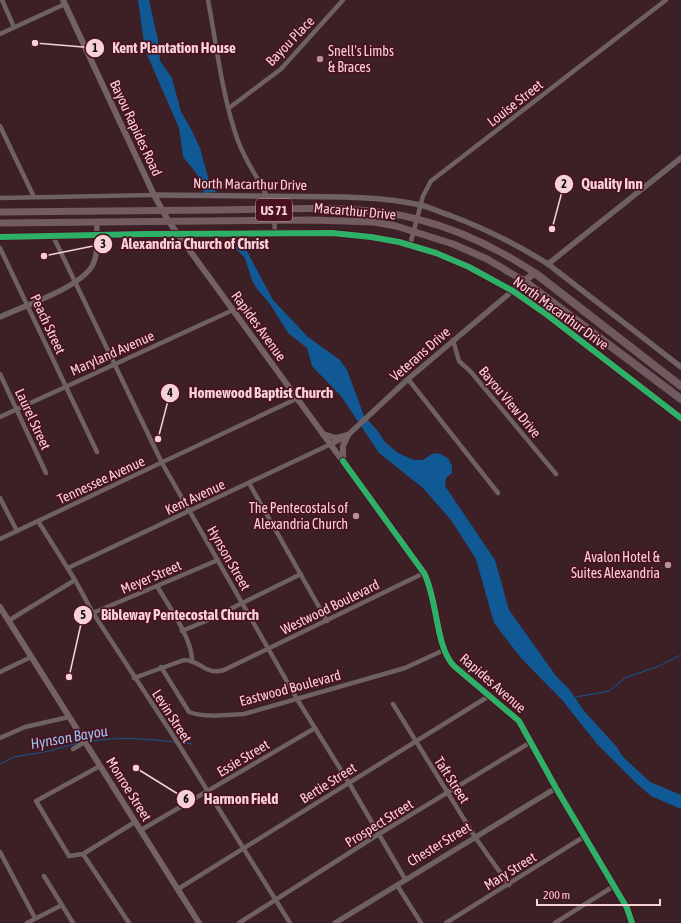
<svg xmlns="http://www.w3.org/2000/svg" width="681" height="923" font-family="'Asap Condensed',sans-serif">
  <rect width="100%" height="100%" fill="#3d1f26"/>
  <!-- water -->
  <g fill="#115995">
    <polygon points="138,0 149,0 158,40 160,61 172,78 181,112 191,129 200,148 209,181 216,192 204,193 197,174 183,157 179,128 145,50"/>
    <polygon points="233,239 241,240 273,300 308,337 340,360 347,370 364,416 377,430 385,442 398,453 414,460 423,460 432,454 438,453 448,458 452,466 452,473 446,478 445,486 495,560 509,610 556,676 569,689 585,712 616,746 623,757 650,782 681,795 681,809 651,796 634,781 597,744 563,701 521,658 494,623 476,559 451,520 423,488 379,453 341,396 312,366 307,348 288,333 270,304 257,289 252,280 245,258 228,241"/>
  </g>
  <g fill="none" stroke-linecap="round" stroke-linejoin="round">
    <!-- stream -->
    <g stroke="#115995" stroke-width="1">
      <polyline points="576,697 609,691 625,678 659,666 681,655"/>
      <path d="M87,742c29,-6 60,-3 88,0"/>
      <polyline points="181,742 192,744"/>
      <polyline points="0,764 14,757 49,751 78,743"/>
    </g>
    <!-- minor -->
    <g stroke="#6f6062" stroke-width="4.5">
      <polyline points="2,0 14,27"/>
      <path d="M208,0c9,47 14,96 30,141 13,35 37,53 37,93"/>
      <polyline points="0,34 65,4"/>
      <polyline points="229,108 281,69 343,0"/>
      <polyline points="0,126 34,197"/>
      <polyline points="0,198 154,195"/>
      <polyline points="53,236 162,463 297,699 349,783 405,879"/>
      <polyline points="0,237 145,234 177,234"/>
      <polyline points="410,245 423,196 431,181 666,0"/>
      <polyline points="0,248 97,452"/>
      <polyline points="453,340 459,361 471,372 556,474"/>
      <polyline points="0,374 46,473"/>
      <polyline points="408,379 498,493"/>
      <polyline points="0,417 233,310"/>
      <polyline points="249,483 327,621"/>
      <polyline points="0,498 17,531"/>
      <polyline points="38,521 75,580 93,613 174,737 290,923"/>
      <polyline points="0,539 298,398"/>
      <polyline points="68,568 331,444"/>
      <path d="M157,586c11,19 36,54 35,75"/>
      <polyline points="93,613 218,560"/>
      <polyline points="8,621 75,580"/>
      <polyline points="182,631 208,620 301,574"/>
      <path d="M161,667l28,45c17,6 38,3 55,2l161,-46 39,-18"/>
      <polyline points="0,672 31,657"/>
      <path d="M134,678l50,-18c17,0 21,16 40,10l200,-97"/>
      <polyline points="393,704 475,837 509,885"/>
      <polyline points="0,738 25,727 69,717"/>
      <polyline points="73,749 85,742"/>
      <polyline points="100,766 36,801 69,856 83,854 135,822"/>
      <polyline points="141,830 315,728"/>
      <polyline points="0,852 35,918"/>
      <polyline points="83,854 129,923"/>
      <polyline points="44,876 73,923"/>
      <polyline points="397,885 421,923"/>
      <polyline points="178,889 489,696"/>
      <polyline points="27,923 62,905"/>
      <polyline points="239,923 379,834 531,742"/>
      <polyline points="446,923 585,836"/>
      <polyline points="555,923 614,886"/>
    </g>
    <!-- tertiary -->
    <g stroke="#6f6062" stroke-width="5.5">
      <path d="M154,195l190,2c25,1 51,2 76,8 10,2 19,7 29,10 35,13 67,29 99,49l133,103"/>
      <path d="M177,234c66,0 142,-7 206,5 79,13 143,59 204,107 32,24 63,48 94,72"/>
      <polyline points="548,264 681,158"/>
      <path d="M0,317c23,-11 86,-31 94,-55 5,-12 2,-27 3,-40"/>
      <polyline points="331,444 348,435 408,379 524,281"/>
      <polyline points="335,923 556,788"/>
    </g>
    <!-- secondary -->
    <g stroke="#746165" stroke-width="6">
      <path d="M63,0l91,195 15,27 255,351c14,27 11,73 30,93l65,55 37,67 71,120 5,15"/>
      <polyline points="323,434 336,438 348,435"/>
      <polyline points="343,461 343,446 348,435"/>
      <polyline points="0,607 199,923"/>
    </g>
    <!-- trunk -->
    <path stroke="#725c60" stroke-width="7" d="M0,212c72,-1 143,-1 215,-2 65,0 139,-7 202,9 43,11 82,30 118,54l-11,8 -37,-22 -34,-15 -57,-18 -22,-4 -62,-2 -312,3"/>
    <!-- motorway -->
    <g stroke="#6f5a5f" stroke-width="8">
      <polyline points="535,273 681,386"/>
      <polyline points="524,281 681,399"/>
    </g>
    <defs>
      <g id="cycleway">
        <polyline points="0,237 145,234 332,233 371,237 399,242 436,253 469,267 513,291 546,314 681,418"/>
        <path d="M343,461l81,112c14,27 11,73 30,93l65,55 37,67 71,120 5,15"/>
      </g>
    </defs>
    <!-- cycleway casing -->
    <use href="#cycleway" stroke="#4a1220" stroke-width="8"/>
    <!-- cycleway -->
    <use href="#cycleway" stroke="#2db169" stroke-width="6"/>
  </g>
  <!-- markers -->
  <g fill="#b69398" stroke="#4a1220" stroke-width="1.5">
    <circle cx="320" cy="59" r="4"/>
    <circle cx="356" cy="516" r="4"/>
    <circle cx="668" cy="565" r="4"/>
  </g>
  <g text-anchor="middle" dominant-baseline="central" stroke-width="3.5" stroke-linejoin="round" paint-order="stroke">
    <!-- shield labels -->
    <rect fill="#4a1220" stroke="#c3989f" stroke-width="1" x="256" y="199" width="36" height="22" rx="3"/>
    <g font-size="13" font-weight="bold" fill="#f7d1d6">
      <text x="274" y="210">US 71</text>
    </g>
    <!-- street labels -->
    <g font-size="14" fill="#f7d1d6" stroke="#4a1220">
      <text transform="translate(290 41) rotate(-46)">Bayou Place</text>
      <text transform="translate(515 103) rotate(-38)">Louise Street</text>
      <text transform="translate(136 128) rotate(65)">Bayou Rapides Road</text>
      <text transform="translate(250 184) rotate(1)">North Macarthur Drive</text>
      <text transform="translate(355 211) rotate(5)">Macarthur Drive</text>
      <text transform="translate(561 313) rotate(36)">North Macarthur Drive</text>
      <text transform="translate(48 324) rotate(65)">Peach Street</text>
      <text transform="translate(259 326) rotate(54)">Rapides Avenue</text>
      <text transform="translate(112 353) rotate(-24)">Maryland Avenue</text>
      <text transform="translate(420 354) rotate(-41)">Veterans Drive</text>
      <text transform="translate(510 402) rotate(50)">Bayou View Drive</text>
      <text transform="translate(33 419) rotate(65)">Laurel Street</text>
      <text transform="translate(101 480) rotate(-25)">Tennessee Avenue</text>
      <text transform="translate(195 497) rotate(-25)">Kent Avenue</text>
      <text transform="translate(229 558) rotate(60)">Hynson Street</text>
      <text transform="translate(151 577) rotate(-23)">Meyer Street</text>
      <text transform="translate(330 607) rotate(-26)">Westwood Boulevard</text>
      <text transform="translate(493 683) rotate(41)">Rapides Avenue</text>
      <text transform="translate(290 688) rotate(-15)">Eastwood Boulevard</text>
      <text transform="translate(172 716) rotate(57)">Levin Street</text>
      <text transform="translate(243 758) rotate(-31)">Essie Street</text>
      <text transform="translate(452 780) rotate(57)">Taft Street</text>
      <text transform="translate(328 783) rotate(-32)">Bertie Street</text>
      <text transform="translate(129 789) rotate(58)">Monroe Street</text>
      <text transform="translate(379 823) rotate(-32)">Prospect Street</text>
      <text transform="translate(439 844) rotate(-31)">Chester Street</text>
      <text transform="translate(510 871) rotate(-32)">Mary Street</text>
    </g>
    <!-- poi labels -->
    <g font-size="14" fill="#f7d1d6" stroke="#4a1220" text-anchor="end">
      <text x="328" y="51" text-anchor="start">Snell's Limbs<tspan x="328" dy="16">&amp; Braces</tspan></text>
      <text x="348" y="508">The Pentecostals of<tspan x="348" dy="16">Alexandria Church</tspan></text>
      <text x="660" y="557">Avalon Hotel &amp;<tspan x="660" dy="16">Suites Alexandria</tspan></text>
    </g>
    <!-- water labels -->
    <g font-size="15" font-style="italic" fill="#99c3ee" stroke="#4a1220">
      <text transform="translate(69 737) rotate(-10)">Hynson Bayou</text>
    </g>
  </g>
  <!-- callouts -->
  <path fill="none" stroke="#f7d1d6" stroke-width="1.5" d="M35 43L95 48M552 229L564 184M44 256L103 244M158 439L170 393M69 677L83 615M136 768L186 799"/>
  <g fill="#f7d1d6" stroke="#4a1220" stroke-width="1.5">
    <circle cx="35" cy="43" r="4"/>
    <circle cx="552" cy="229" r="4"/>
    <circle cx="44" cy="256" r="4"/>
    <circle cx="158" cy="439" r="4"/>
    <circle cx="69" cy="677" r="4"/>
    <circle cx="136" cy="768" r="4"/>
    <circle cx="95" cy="48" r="10"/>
    <circle cx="564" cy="184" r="10"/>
    <circle cx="103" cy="244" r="10"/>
    <circle cx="170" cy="393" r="10"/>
    <circle cx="83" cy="615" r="10"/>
    <circle cx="186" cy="799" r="10"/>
  </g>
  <g font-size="12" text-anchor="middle" font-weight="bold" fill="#111">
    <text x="95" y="52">1</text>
    <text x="564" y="188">2</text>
    <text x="103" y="248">3</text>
    <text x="170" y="397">4</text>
    <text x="83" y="619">5</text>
    <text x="186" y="803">6</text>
  </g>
  <g font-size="15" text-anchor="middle" font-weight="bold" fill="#f7d1d6" stroke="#4a1220" stroke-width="3.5" stroke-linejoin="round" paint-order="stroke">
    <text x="174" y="53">Kent Plantation House</text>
    <text x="612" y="189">Quality Inn</text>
    <text x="195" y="249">Alexandria Church of Christ</text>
    <text x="261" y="398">Homewood Baptist Church</text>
    <text x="180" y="620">Bibleway Pentecostal Church</text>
    <text x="241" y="804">Harmon Field</text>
  </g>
  <!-- scale -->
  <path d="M537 899v6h123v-6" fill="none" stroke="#f7d1d6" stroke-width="2"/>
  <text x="543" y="899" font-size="12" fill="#f7d1d6" stroke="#4a1220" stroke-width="3" paint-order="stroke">200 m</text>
</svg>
